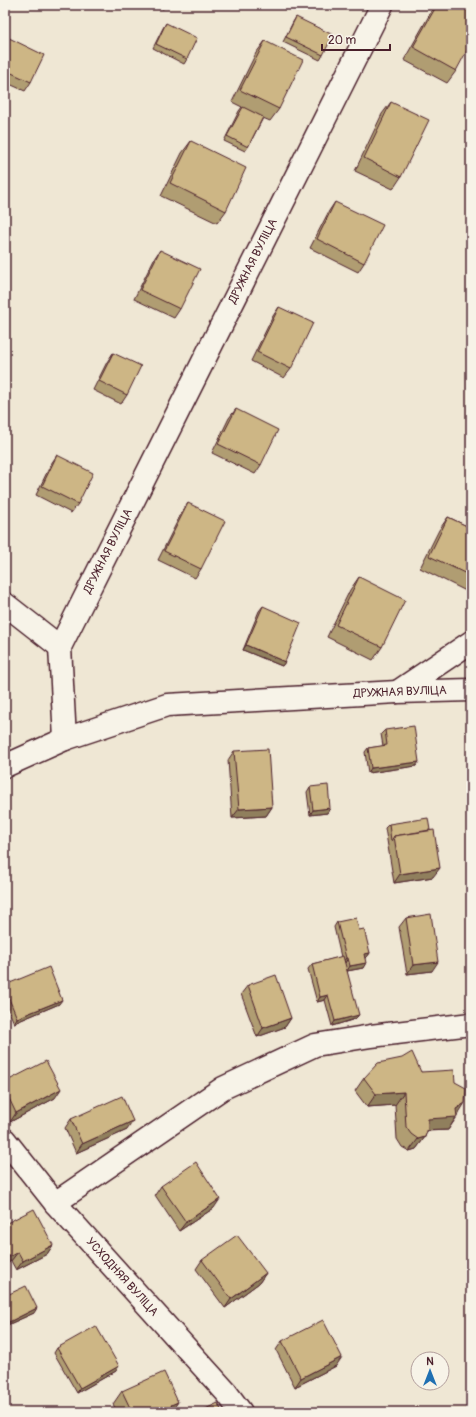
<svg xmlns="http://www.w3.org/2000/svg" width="476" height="1417" font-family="Pangolin,sans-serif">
  <rect width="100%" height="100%" fill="#efe7d4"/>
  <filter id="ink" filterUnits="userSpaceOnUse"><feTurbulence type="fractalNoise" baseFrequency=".025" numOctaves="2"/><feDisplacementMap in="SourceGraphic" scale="8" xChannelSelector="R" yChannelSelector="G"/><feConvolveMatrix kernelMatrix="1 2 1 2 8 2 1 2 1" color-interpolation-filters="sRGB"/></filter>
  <g filter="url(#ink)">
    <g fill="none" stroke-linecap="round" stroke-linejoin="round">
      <defs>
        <g id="minor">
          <polyline points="382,5 60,647 65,739 167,705 397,692 471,690"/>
          <polyline points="5,604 60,647"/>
          <polyline points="397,692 471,642"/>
          <polyline points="5,766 65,739"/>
          <polyline points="5,1140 55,1203 226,1392 241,1412"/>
          <polyline points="55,1203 223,1088 315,1045 371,1036 471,1024"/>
        </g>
      </defs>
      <!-- minor casing -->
      <use href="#minor" stroke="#4a1f2b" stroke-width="25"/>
      <!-- minor -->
      <use href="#minor" stroke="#f7f3e8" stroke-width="22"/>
    </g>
    <!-- wall -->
    <g fill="#b09d72" stroke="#4a1f2b">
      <polygon points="155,5 166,5 163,9"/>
      <polygon points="435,5 471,5 456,71 447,83 404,60"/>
      <polygon points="296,17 323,55 320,60 283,42 293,22"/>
      <polygon points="166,23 187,59 184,64 153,48 163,28"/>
      <polygon points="7,37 31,82 25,91 5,82 5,40"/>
      <polygon points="265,41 279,109 270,121 263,118 248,147 245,151 224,141 239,111 242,107 232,102 256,53"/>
      <polygon points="391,102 401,177 393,189 355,171 382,114"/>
      <polygon points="191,141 226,211 217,223 161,196 182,153"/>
      <polygon points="335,202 364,263 358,272 310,248 329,211"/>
      <polygon points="160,250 180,309 174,318 134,299 154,259"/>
      <polygon points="279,307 291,369 284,378 251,361 273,316"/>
      <polygon points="113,353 127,395 121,404 93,390 107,362"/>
      <polygon points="236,409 261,465 255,474 212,453 229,418"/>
      <polygon points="57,455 78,504 71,513 36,495 51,464"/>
      <polygon points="188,503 201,569 195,578 158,560 182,512"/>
      <polygon points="448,517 471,528 471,591 470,593 420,568 439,530"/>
      <polygon points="359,577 382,647 373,660 327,637 350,590"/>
      <polygon points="263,606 285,662 282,666 243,650 259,611"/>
      <polygon points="385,730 416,766 368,773 365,752 368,748 383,746 381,734"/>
      <polygon points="234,751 272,807 266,816 232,818 228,760"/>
      <polygon points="310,787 330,808 327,813 310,815 307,792"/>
      <polygon points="389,824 433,877 394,883 385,828"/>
      <polygon points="406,918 432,971 407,974 399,927"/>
      <polygon points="337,922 359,930 370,953 367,957 365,958 363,968 347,971 355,1019 332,1026 325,1000 317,1002 308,969 312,964 341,957 334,927"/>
      <polygon points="5,985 59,1004 14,1023 5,1002"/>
      <polygon points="248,985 291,1018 285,1027 257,1037 241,994"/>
      <polygon points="421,1072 455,1082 457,1117 448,1130 427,1131 425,1137 416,1149 409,1151 402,1147 397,1139 395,1105 367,1107 355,1091 364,1078"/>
      <polygon points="5,1082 55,1098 10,1122 5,1112"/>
      <polygon points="71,1119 127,1130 76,1153 65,1128"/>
      <polygon points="161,1186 214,1208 179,1231 155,1195"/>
      <polygon points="5,1224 53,1245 47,1254 16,1270 11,1261 5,1265"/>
      <polygon points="202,1260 266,1273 259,1283 225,1308 196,1269"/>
      <polygon points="5,1296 34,1313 5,1326"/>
      <polygon points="282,1341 336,1366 295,1387 276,1350"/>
      <polygon points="57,1348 116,1371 77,1393 54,1353"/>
      <polygon points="122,1391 178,1402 172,1409 174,1412 117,1412 113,1404"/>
    </g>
    <!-- shaded-wall -->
    <g fill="#907f5d" stroke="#4a1f2b">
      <polygon points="246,645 285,662 282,666 243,650"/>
      <polygon points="419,762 416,766 368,773 371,768"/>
      <polygon points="272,807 266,816 232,818 239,809"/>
      <polygon points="330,808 327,813 310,815 313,810"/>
      <polygon points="440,868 433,877 394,883 400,874"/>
      <polygon points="370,953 367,957 361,959 364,954"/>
      <polygon points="346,958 348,958 345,963 342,963"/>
      <polygon points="438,962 432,971 407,974 413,965"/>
      <polygon points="366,963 363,968 347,971 350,966"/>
      <polygon points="328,995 325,1000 317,1002 320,997"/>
      <polygon points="62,1000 59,1004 14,1023 17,1018"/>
      <polygon points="359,1015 355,1019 332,1026 335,1021"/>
      <polygon points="291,1018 285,1027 257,1037 263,1028"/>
      <polygon points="61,1089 55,1098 10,1122 16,1113"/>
      <polygon points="404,1092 395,1105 367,1107 376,1094"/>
      <polygon points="465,1103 448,1130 419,1131 428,1119 456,1109"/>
      <polygon points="133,1121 127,1130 76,1153 82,1144"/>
      <polygon points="425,1137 416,1149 409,1151 418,1139"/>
      <polygon points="220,1199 214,1208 179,1231 186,1222"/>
      <polygon points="53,1245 47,1254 16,1270 23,1261"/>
      <polygon points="18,1252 11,1261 5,1265 5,1259"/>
      <polygon points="266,1273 259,1283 225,1308 231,1299"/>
      <polygon points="37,1308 34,1313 5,1326 9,1322"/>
      <polygon points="342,1357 336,1366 295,1387 301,1378"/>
      <polygon points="119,1366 116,1371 77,1393 80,1388"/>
      <polygon points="178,1402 171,1412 171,1405"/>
    </g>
    <!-- building -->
    <g fill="#cdb685" stroke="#4a1f2b">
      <polygon points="437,5 471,5 471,43 456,71 413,47"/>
      <polygon points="296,17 333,35 323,55 286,37"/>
      <polygon points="166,23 197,38 187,59 156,44"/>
      <polygon points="7,37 44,55 31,82 5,70 5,42"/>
      <polygon points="265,41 303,60 279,109 240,90"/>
      <polygon points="391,102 429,120 401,177 364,158"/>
      <polygon points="243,107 263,117 248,147 227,136"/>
      <polygon points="191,141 246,168 226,211 170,183"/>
      <polygon points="335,202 383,225 364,263 317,239"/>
      <polygon points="160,250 200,269 180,309 140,290"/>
      <polygon points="279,307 313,323 291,369 257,352"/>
      <polygon points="113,353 141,366 127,395 99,381"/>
      <polygon points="236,409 278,430 261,465 218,444"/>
      <polygon points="57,455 93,473 78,504 42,486"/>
      <polygon points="188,503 225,521 201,569 164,551"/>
      <polygon points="448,517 471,528 471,576 429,556"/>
      <polygon points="359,577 405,600 382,647 336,625"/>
      <polygon points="263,606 301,623 285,662 246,645"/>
      <polygon points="414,726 419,762 371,768 368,748 387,745 385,730"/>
      <polygon points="268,749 272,807 239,809 234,751"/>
      <polygon points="328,785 330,808 313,810 310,787"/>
      <polygon points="428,818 430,830 394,836 391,841 389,824"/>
      <polygon points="434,830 440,868 400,874 394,836"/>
      <polygon points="431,914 438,962 413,965 406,918"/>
      <polygon points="356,918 359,930 364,929 370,953 364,954 366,963 350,966 348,958 346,958 337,922"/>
      <polygon points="343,956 359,1015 335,1021 328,995 320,997 312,964"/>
      <polygon points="49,967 62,1000 17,1018 5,989 5,985"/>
      <polygon points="276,975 291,1018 263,1028 248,985"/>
      <polygon points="412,1052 421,1072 454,1070 455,1082 466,1088 465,1103 456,1109 457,1117 428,1119 428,1128 425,1137 418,1139 411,1134 406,1127 404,1092 376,1094 364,1078 378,1063 402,1058"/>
      <polygon points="46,1061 61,1089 16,1113 5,1090 5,1082"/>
      <polygon points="122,1096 133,1121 82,1144 71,1119"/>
      <polygon points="196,1162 220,1199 186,1222 161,1186"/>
      <polygon points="34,1209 53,1245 23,1261 18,1252 5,1259 5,1224"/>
      <polygon points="237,1235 266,1273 231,1299 202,1260"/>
      <polygon points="26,1286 37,1308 9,1322 5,1314 5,1296"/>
      <polygon points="323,1320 342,1357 301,1378 282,1341"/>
      <polygon points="96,1326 119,1366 80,1388 57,1348"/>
      <polygon points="164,1372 178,1402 171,1405 174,1412 132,1412 122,1391"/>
      <polygon points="218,1403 222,1412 199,1412"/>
      <polygon points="417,1408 419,1412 408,1412"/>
    </g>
  </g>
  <g text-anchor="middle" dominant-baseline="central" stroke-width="4" stroke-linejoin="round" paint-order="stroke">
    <!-- street labels -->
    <g font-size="12" fill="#4a1f2b" stroke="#f7f3e8">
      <text transform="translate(253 261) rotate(-63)">ДРУЖНАЯ ВУЛІЦА</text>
      <text transform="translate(108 551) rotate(-63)">ДРУЖНАЯ ВУЛІЦА</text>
      <text transform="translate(400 692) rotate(-2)">ДРУЖНАЯ ВУЛІЦА</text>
      <text transform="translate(122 1277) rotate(48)">УСХОДНЯЯ ВУЛІЦА</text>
    </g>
  </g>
  <!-- margin -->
  <rect width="476" height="1417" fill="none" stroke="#f7f3e8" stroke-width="20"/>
  <rect x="10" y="10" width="456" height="1397" fill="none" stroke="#4a1f2b" stroke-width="1.5" filter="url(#ink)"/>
  <!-- north arrow -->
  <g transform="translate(430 1371)"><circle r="19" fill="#f7f3e8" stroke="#b29e9c"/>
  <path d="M0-3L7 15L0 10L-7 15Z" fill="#1f6fb2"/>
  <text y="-6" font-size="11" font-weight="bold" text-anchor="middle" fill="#4a1f2b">N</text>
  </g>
  <!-- scale -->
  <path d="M322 44v6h68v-6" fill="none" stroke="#4a1f2b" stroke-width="2"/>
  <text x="328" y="44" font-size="12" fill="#4a1f2b" stroke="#f7f3e8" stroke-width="3" paint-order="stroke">20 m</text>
</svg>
